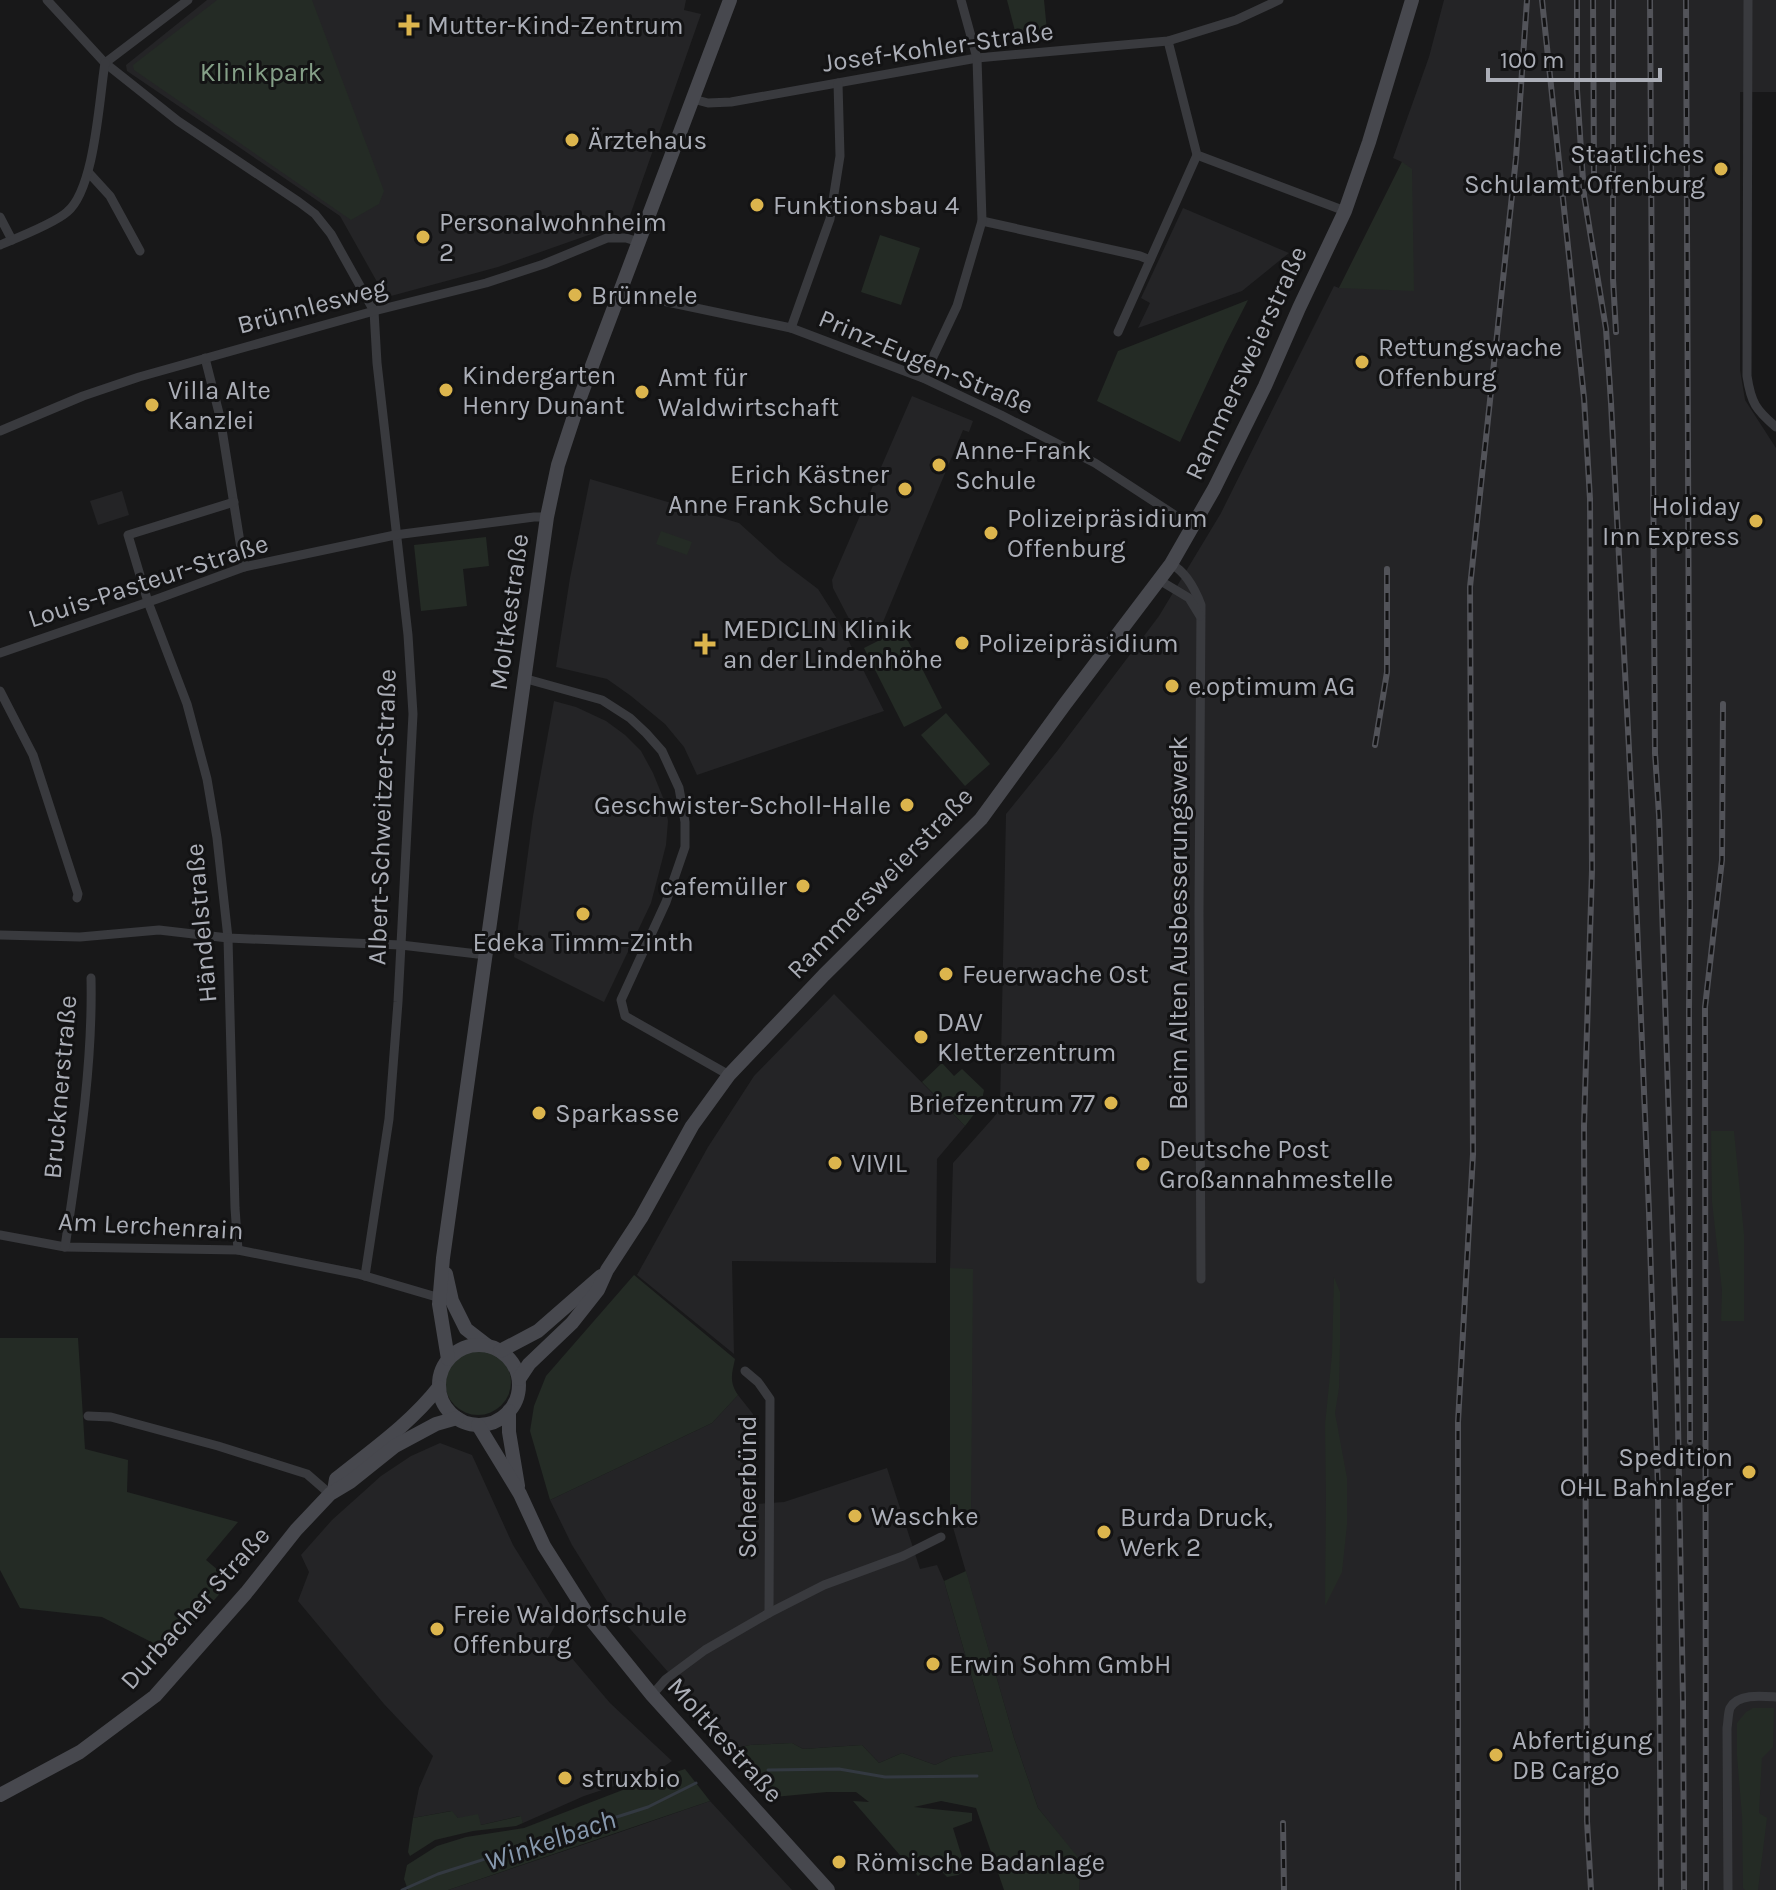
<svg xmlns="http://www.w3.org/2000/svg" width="1776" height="1890" font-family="Karla,sans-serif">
  <rect width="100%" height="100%" fill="#181819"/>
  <!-- built -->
  <g fill="#242426">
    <polygon points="207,0 686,0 684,10 701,14 627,224 600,231 498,267 391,296 385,296 340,216 127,71 126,65"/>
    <polygon points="1444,0 1776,0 1776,92 1740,92 1740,370 1745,400 1776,448 1776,1890 1079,1890 1080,1861 1038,1808 1014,1738 950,1517 950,1268 953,1163 994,1117 1000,1108 1006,814 1058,750 1159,616 1221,513 1334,286 1339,288 1402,162 1393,158 1429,57"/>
    <polygon points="1183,208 1289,253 1242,291 1138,328 1150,303 1141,298"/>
    <polygon points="912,396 973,421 969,432 963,430 883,622 858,636 833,588 832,580"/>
    <polygon points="590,479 739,523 781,561 818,589 839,622 884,711 697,775 684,747 665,724 631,696 607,679 556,667 570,578"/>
    <polygon points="122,491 129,515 98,525 90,501"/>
    <polygon points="554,701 576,707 606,721 625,735 641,751 653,773 664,800 668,821 666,845 651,903 604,1002 514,957 533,816"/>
    <polygon points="834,994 965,1126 937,1159 936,1263 732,1261 734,1354 637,1275 708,1147 754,1076"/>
    <polygon points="738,1395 753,1414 756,1504 784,1502 887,1468 920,1569 937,1565 944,1581 993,1751 952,1757 935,1765 902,1753 879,1763 862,1745 803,1749 792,1743 750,1745 732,1749 683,1689 610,1606 572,1545 550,1500 712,1423"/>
    <polygon points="440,1443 472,1455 513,1545 559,1619 547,1640 559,1643 610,1703 672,1761 656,1772 584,1796 523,1823 520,1816 481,1825 458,1818 451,1811 413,1818 419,1788 433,1756 384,1704 298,1601 309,1572 301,1555 332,1520 381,1476 411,1456"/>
    <polygon points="710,1801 792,1890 448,1890 600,1839"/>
  </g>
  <!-- green -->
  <g fill="#242b25">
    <polygon points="217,0 312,0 384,191 379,204 351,220 134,70 133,65"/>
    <polygon points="1007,0 1044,0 1047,31 1017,39"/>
    <polygon points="1402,162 1412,169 1414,291 1339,288"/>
    <polygon points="880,235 920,248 901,305 861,292"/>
    <polygon points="1248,300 1225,345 1180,442 1097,401 1118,351"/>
    <polygon points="661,531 692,542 687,555 656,544"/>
    <polygon points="486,537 489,566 463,569 467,606 421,611 414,545"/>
    <polygon points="902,629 942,708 904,727 864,648"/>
    <polygon points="946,713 990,764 965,786 921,735"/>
    <polygon points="942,1063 954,1076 962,1069 984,1090 981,1105 965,1126 922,1082"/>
    <polygon points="1711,1131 1734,1131 1744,1234 1744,1321 1721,1321 1722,1290 1712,1202"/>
    <polygon points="950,1268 973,1269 971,1512 950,1517"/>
    <path d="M634,1275l101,84c-3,14 -6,23 3,36l-26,28 -162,77 -20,-69 4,-25 12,-30z"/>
    <polygon points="1334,1277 1340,1292 1340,1345 1339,1388 1335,1413 1347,1478 1347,1525 1342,1572 1325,1606 1326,1499 1325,1425 1332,1354"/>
    <polygon points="0,1338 78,1338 85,1449 128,1460 127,1492 238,1522 206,1560 231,1581 169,1651 102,1617 20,1608 0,1570"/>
    <circle cx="478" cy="1382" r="33"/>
    <polygon points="966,1571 1014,1738 1038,1808 1081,1861 1079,1890 1004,1890 976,1808 941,1801 914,1807 972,1813 972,1821 953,1828 966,1870 958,1875 947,1877 933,1862 918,1876 853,1801 869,1802 856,1792 827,1792 774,1797 735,1756 732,1749 750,1745 792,1743 803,1749 862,1745 879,1763 902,1753 935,1765 952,1757 993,1751 944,1581"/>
    <polygon points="1753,1708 1774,1708 1773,1747 1762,1758 1759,1813 1767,1818 1758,1890 1745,1890 1743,1888 1742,1816 1737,1756 1737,1723 1746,1712"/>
    <polygon points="685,1769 710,1801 448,1890 408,1890 404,1879 407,1865 437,1846 466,1837 524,1828 633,1786"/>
    <polygon points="452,1811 458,1818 478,1814 481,1825 521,1816 523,1823 516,1826 473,1831 435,1840 410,1856 408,1852 413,1818"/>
  </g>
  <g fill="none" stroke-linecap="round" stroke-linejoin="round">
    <!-- stream -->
    <g stroke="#333941" stroke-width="3">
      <polyline points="768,1770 839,1769 885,1777 977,1776"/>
      <polyline points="402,1890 438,1874 648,1807 696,1783"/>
    </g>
    <!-- street -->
    <g stroke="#393a3e" stroke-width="9">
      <polyline points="47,0 105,63 178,121 299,202 315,214 331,234 374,311 377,363 408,635 413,714 398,1002 389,1119 365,1276"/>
      <path d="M1748,0l-1,376c4,27 9,34 29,51"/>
      <polyline points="1168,41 1197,155 1345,211"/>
      <polyline points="105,63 188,0"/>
      <polyline points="693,99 708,103 731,102 977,58 1168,41 1236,20 1279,0"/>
      <polyline points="89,173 110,196 140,251"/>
      <polyline points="0,217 12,240"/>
      <polyline points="982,221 1140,256 1150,260"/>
      <path d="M0,245c17,-7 55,-22 67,-33 28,-23 32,-113 38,-149"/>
      <polyline points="620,292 791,328 923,378 1001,415 1095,463 1193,527"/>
      <polyline points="791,328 830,219 840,156 838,83"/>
      <polyline points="1118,332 1197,155"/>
      <polyline points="205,358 220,417 244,567"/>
      <polyline points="923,378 957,306 982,221 977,58 961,0"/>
      <polyline points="0,431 83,396 139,377 374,311 486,283 544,264 607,238 626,238 639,242"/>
      <polyline points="234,502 128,535 148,602 187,704 207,779 217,838 228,938 235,1208 238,1250"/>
      <path d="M1171,564c15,8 24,25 30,41l-2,308 2,366"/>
      <polyline points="1159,580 1189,598 1200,616"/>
      <polyline points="0,653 157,599 244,567 395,535 534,517 547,517"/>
      <polyline points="523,678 602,700 630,718 646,733 662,751 679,788 685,822 685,847 666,902 621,1000 625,1016 729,1075"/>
      <polyline points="0,691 33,755 78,894 77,898"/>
      <polyline points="0,935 80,937 159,930 228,938 401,945 486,955"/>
      <polyline points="0,1235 65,1247 238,1250 358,1274 440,1298"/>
      <path d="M65,1247c13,-89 28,-179 26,-269"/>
      <polyline points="745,1371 758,1382 770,1399 769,1613"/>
      <polyline points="88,1416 111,1417 218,1446 307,1474 330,1494"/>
      <polyline points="652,1695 666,1679 705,1650 769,1613 824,1585 903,1556 941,1537"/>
      <path d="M1728,1890l-1,-162c1,-5 1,-15 3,-20 8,-15 33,-12 46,-11"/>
    </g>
    <!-- secondary -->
    <g stroke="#47484e" stroke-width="14">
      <polyline points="446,1274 452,1301 466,1329 488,1346"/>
      <circle cx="479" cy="1385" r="40"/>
      <polyline points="500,1351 538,1331 601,1276"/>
      <polyline points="448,1359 439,1304 443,1258 547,517 558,465 581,395 730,0"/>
      <polyline points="519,1379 529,1364 572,1323 598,1290 607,1270 641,1218 692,1126 729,1075 824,975 981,819 1065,704 1171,564 1214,489 1265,386 1299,308 1345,211 1369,142 1412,0"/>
      <polyline points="509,1411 509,1432 518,1486"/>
      <polyline points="478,1425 520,1494 544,1546 589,1617 652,1695 828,1890"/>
      <path d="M334,1491l2,-12c36,-29 74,-55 103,-92"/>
      <polyline points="0,1795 80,1752 155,1696 246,1593 296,1530 330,1494 350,1482 395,1446 436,1424 457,1418"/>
    </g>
    <defs>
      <g id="rail">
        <polyline points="1542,0 1584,398 1590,499 1592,870 1584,1126 1587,1821 1591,1890"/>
        <polyline points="1577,0 1577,90 1584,195 1606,329 1611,403 1633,826 1649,1212 1658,1490 1661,1890"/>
        <polyline points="1593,0 1594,173"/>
        <polyline points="1613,0 1613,279 1616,332"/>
        <polyline points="1650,0 1655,753 1659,815 1677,1368 1683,1701 1684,1890"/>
        <polyline points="1686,0 1690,906 1689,1011 1690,1442"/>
        <polyline points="1375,745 1387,672 1387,569"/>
        <polyline points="1283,1823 1284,1890"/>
        <polyline points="1458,1890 1458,1422 1473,1154 1470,587 1516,158 1527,0"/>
        <polyline points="1706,1890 1705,1007 1722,860 1723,704"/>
      </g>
    </defs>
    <!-- rail casing -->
    <use href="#rail" stroke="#525359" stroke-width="6"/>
    <!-- rail -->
    <use href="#rail" stroke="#131314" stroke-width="3" stroke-dasharray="9" stroke-linecap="butt"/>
  </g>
  <!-- markers -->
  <g fill="#dcb54d" stroke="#131314" stroke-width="3">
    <path d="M405 13h8v8h8v8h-8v8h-8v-8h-8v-8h8z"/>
    <circle cx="572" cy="140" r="8"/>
    <circle cx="1721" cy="169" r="8"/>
    <circle cx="757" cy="205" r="8"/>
    <circle cx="423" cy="237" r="8"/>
    <circle cx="575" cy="295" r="8"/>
    <circle cx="1362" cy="362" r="8"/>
    <circle cx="446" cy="390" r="8"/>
    <circle cx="642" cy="392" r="8"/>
    <circle cx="152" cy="405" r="8"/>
    <circle cx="939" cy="465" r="8"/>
    <circle cx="905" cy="489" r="8"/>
    <circle cx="1756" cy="521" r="8"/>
    <circle cx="991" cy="533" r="8"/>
    <circle cx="962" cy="643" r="8"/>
    <path d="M701 632h8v8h8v8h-8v8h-8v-8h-8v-8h8z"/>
    <circle cx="1172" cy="686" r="8"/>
    <circle cx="907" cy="805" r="8"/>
    <circle cx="803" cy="886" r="8"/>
    <circle cx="583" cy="914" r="8"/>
    <circle cx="946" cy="974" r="8"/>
    <circle cx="921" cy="1037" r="8"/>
    <circle cx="1111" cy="1103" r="8"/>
    <circle cx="539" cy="1113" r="8"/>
    <circle cx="835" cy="1163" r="8"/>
    <circle cx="1143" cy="1164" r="8"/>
    <circle cx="1749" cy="1472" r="8"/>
    <circle cx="855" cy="1516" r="8"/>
    <circle cx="1104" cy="1532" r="8"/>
    <circle cx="437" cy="1629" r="8"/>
    <circle cx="933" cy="1664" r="8"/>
    <circle cx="1496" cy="1755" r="8"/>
    <circle cx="565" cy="1778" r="8"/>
    <circle cx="839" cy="1862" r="8"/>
  </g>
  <g text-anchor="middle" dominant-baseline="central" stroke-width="6" stroke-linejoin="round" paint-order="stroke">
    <!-- poi labels -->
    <g font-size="26" fill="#abaeb7" stroke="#131314" text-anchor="start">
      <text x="427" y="25">Mutter-Kind-Zentrum</text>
      <text x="588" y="140">Ärztehaus</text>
      <text x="1705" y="154" text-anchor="end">Staatliches<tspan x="1705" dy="30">Schulamt Offenburg</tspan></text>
      <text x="773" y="205">Funktionsbau 4</text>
      <text x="439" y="222">Personalwohnheim<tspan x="439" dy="30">2</tspan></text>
      <text x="591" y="295">Brünnele</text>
      <text x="1378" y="347">Rettungswache<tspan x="1378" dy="30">Offenburg</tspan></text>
      <text x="462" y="375">Kindergarten<tspan x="462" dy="30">Henry Dunant</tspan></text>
      <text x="658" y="377">Amt für<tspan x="658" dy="30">Waldwirtschaft</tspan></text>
      <text x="168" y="390">Villa Alte<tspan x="168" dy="30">Kanzlei</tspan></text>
      <text x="955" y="450">Anne-Frank<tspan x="955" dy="30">Schule</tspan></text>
      <text x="889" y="474" text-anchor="end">Erich Kästner<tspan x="889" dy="30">Anne Frank Schule</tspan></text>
      <text x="1740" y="506" text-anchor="end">Holiday<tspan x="1740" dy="30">Inn Express</tspan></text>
      <text x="1007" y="518">Polizeipräsidium<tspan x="1007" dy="30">Offenburg</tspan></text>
      <text x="723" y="629">MEDICLIN Klinik<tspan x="723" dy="30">an der Lindenhöhe</tspan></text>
      <text x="978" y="643">Polizeipräsidium</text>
      <text x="1188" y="686">e.optimum AG</text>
      <text x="891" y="805" text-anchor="end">Geschwister-Scholl-Halle</text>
      <text x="787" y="886" text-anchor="end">cafemüller</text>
      <text x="583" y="942" text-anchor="middle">Edeka Timm-Zinth</text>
      <text x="962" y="974">Feuerwache Ost</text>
      <text x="937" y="1022">DAV<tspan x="937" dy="30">Kletterzentrum</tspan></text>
      <text x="1095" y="1103" text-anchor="end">Briefzentrum 77</text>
      <text x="555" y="1113">Sparkasse</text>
      <text x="1159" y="1149">Deutsche Post<tspan x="1159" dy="30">Großannahmestelle</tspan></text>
      <text x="851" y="1163">VIVIL</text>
      <text x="1733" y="1457" text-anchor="end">Spedition<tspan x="1733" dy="30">OHL Bahnlager</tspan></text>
      <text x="871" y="1516">Waschke</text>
      <text x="1120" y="1517">Burda Druck,<tspan x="1120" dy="30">Werk 2</tspan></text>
      <text x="453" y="1614">Freie Waldorfschule<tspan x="453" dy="30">Offenburg</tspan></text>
      <text x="949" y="1664">Erwin Sohm GmbH</text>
      <text x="1512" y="1740">Abfertigung<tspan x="1512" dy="30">DB Cargo</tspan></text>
      <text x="581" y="1778">struxbio</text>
      <text x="855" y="1862">Römische Badanlage</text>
    </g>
    <!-- street labels -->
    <g font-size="26" fill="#abaeb7" stroke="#131314">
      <text transform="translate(938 47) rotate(-8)">Josef-Kohler-Straße</text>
      <text transform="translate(312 306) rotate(-15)">Brünnlesweg</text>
      <text transform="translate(926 362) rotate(23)">Prinz-Eugen-Straße</text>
      <text transform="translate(1246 363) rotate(-65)">Rammersweierstraße</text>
      <text transform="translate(148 581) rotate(-18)">Louis-Pasteur-Straße</text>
      <text transform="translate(509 612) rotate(-82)">Moltkestraße</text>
      <text transform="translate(382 817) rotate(-88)">Albert-Schweitzer-Straße</text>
      <text transform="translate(880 883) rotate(-46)">Rammersweierstraße</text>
      <text transform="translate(201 923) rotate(-95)">Händelstraße</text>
      <text transform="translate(1178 923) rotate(-90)">Beim Alten Ausbesserungswerk</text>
      <text transform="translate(60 1087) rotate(-85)">Brucknerstraße</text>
      <text transform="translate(151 1226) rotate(3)">Am Lerchenrain</text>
      <text transform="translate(747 1487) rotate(-90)">Scheerbünd</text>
      <text transform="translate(195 1608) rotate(-48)">Durbacher Straße</text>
      <text transform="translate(725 1740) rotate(48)">Moltkestraße</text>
    </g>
    <!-- park labels -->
    <g font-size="26" fill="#85a088" stroke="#131314">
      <text x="261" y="72">Klinikpark</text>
    </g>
    <!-- water labels -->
    <g font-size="28" font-style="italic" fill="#8799ae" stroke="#131314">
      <text transform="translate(550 1840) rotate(-19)">Winkelbach</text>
    </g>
  </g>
  <!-- scale -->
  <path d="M1488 68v12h172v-12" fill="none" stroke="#abaeb7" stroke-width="4"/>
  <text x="1500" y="68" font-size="24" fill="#abaeb7" stroke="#131314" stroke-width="6" paint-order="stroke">100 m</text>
</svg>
